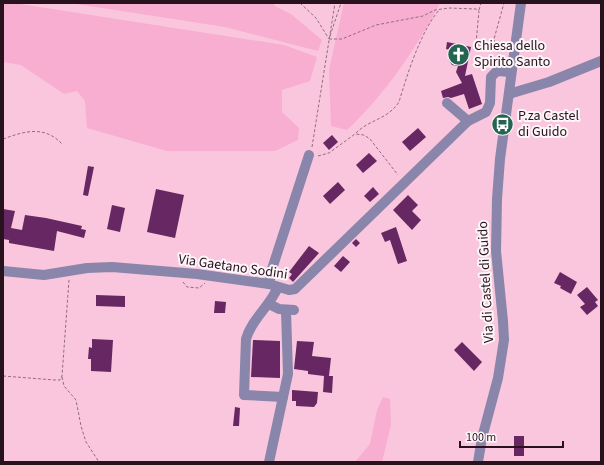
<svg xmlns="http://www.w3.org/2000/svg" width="604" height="465" font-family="'Source Sans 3',sans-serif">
  <rect width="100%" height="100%" fill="#f9c6dd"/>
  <!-- green -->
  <g fill="#f8aed0">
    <polygon points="3,3 14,3 284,45 317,57 310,81 282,90 282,112 299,128 298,140 275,151 167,151 87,128 85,101 77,91 64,94 21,65 3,62"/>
    <polygon points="70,3 274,3 275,6 291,14 322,40 318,51 225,27"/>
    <path d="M344,3h96c-25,47 -54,90 -93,127l-16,-4 -2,-56z"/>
    <polygon points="383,397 390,399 391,425 382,462 355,462 370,444 377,410"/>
  </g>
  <!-- building -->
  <g fill="#662762">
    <polygon points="447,42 471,47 465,76 472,74 482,104 469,109 464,94 451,98 448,97 443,98 441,91 462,83 456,72 458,66 452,65 448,59 450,50 446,49"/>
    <polygon points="418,128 426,137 410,151 402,142"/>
    <polygon points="332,135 338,142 329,150 323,143"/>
    <polygon points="369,153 377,161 363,173 356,165"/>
    <polygon points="88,166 94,167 88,196 83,195"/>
    <polygon points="338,182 345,190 330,204 323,196"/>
    <polygon points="373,187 379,194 370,202 364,196"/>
    <polygon points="156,189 184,195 175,238 147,232"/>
    <polygon points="408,195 418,205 412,211 421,220 412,230 393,210"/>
    <polygon points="112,205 125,208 120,232 107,229"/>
    <polygon points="3,209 15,211 11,228 22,230 25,215 46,218 82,226 81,229 86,230 84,238 57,231 54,251 9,243 9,240 3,239"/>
    <polygon points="396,227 407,261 398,264 390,240 385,242 381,233"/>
    <polygon points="356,239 360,243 356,247 352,243"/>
    <polygon points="309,246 319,253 293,282 289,278 292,274 289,272"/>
    <polygon points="343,256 350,262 341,272 334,266"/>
    <polygon points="560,272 577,282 571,294 560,288 561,286 554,283"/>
    <polygon points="587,287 598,300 595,302 598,306 587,315 580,307 585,304 577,295"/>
    <polygon points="96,295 125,296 125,307 96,306"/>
    <polygon points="215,301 226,302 225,313 214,313"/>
    <polygon points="92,339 113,340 111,372 91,371 91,359 88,359 89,347 92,348"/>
    <polygon points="253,340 280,341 280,378 251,377"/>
    <polygon points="297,341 314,342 312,356 331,358 329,376 333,376 332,393 323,392 324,376 308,374 308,371 294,369"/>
    <polygon points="462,342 482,362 474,371 454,350"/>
    <polygon points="292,390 318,392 317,403 314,407 296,406 296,401 292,401"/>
    <polygon points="235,407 240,408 239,426 233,426"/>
    <rect x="514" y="436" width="10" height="20"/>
  </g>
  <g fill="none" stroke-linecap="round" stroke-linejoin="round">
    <!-- path -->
    <g stroke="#926d7e" stroke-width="1" stroke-dasharray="3 2" stroke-linecap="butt">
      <polyline points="300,3 316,18 329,39"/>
      <polyline points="479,10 481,3"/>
      <polyline points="330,36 341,3"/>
      <polyline points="329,39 342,39 376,25 423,16 435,10 449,8 476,9 479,11 476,43 479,45 496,49 498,52 497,62"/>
      <polyline points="496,48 494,39 504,3"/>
      <path d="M356,133c14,-14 31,-13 43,-31 8,-27 22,-72 41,-93"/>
      <path d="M3,139c22,-8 42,-14 60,6"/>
      <polyline points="312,147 335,3"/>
      <polyline points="318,156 329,153 355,134 364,135 370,139 398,175"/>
      <polyline points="183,282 187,287 199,288 205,283"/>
      <polyline points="3,376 55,380 60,380 62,376 69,280"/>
      <polyline points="62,377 64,386 76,400 81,426 86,442 99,462"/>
    </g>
    <!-- minor -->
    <g stroke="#8a85aa" stroke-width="10">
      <polyline points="509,94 549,82 601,61"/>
      <polyline points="447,103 468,121"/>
      <polyline points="3,271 44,275 87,268 112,267 197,274 269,284 289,290 295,289 468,121 486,112 490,103 491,77 497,71 511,72"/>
      <polyline points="269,284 272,269 309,155"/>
      <path d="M278,287c-8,19 -27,33 -32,52l-2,56 39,2"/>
      <polyline points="269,304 279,309 294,310"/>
      <polyline points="269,462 288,374 286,311"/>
      <polyline points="478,462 482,438 498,378 504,340 503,321 496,251 497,199 500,159 521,3"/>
    </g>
  </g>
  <!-- icons -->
  <defs>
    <symbol id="church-disc" viewBox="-11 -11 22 22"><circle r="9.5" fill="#256451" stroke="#fdf6f9"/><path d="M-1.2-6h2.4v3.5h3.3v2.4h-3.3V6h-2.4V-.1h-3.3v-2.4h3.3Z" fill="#fff"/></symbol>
    <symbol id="bus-disc" viewBox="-11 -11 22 22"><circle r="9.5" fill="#256451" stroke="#fdf6f9"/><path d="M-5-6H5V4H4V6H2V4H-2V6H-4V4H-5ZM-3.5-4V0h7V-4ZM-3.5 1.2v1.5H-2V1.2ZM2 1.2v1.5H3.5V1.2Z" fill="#fff"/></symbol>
  </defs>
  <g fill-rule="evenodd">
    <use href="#church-disc" x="446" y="42" width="25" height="25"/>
    <use href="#bus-disc" x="490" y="112" width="25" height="25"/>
  </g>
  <g text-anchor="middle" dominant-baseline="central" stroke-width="4" stroke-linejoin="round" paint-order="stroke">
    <!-- poi labels -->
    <g font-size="14" fill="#28121d" stroke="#fdf6f9" text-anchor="start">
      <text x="474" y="46">Chiesa dello<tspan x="474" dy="16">Spirito Santo</tspan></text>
      <text x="518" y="116">P.za Castel<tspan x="518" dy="16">di Guido</tspan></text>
    </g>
    <!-- street labels -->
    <g font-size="14" fill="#28121d" stroke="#fdf6f9">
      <text transform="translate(233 267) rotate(8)">Via Gaetano Sodini</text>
      <text transform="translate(486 282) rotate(-93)">Via di Castel di Guido</text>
    </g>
  </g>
  <!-- border -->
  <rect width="604" height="465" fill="none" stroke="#28121d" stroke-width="8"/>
  <!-- scale -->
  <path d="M460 441v6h103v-6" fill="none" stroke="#28121d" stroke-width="2"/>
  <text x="466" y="441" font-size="12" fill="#28121d" stroke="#fdf6f9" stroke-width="3" paint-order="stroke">100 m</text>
</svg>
